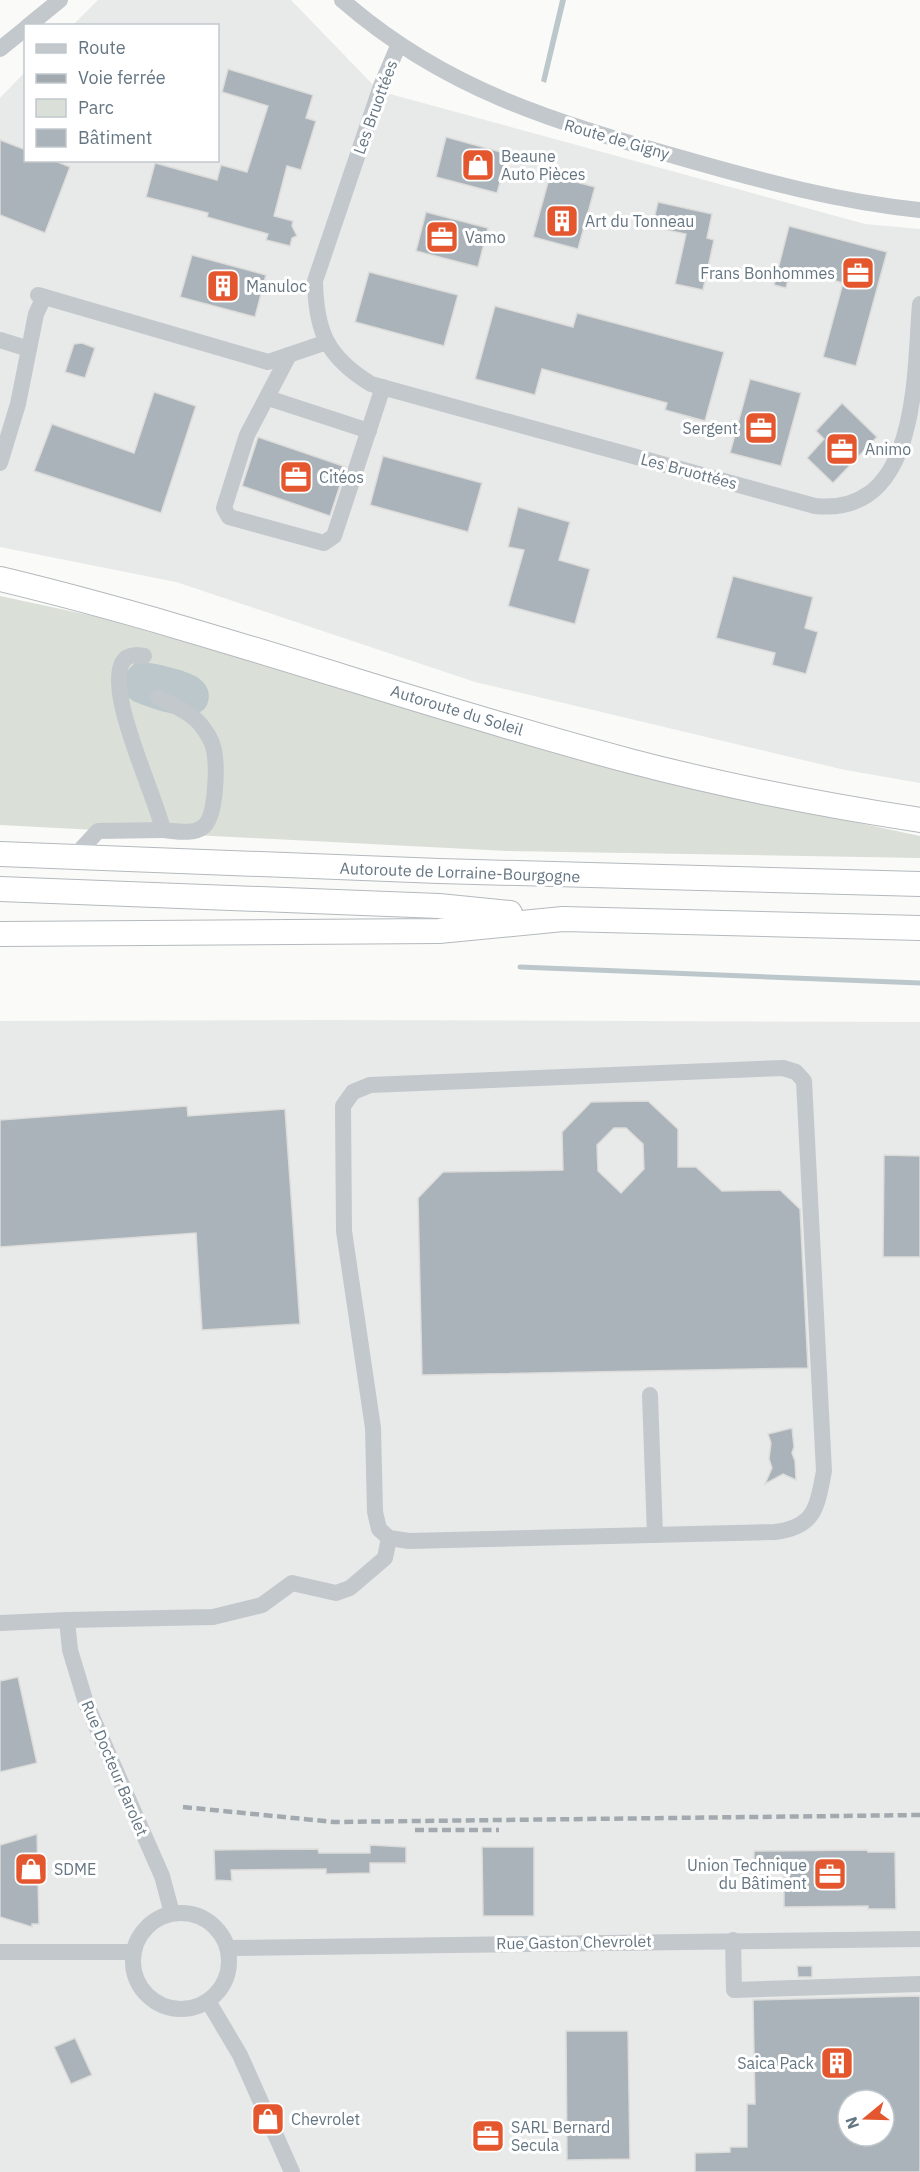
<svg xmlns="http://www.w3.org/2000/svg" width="920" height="2172" font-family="'IBM Plex Sans',sans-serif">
  <rect width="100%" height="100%" fill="#fafaf8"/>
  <!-- built -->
  <g fill="#e8e9e9" fill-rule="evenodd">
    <polygon points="98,0 291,0 379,91 865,224 920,229 920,783 845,770 475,682 176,582 0,547 0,98 25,72 26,160 218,160 218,26 73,25"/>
    <path d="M324,1020l596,2v1150h-920v-1151zM848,2100h36v36h-36z"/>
  </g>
  <!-- green -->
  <polygon fill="#dadfd7" points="0,596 98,617 670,783 920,836 920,858 507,851 0,825"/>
  <!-- water -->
  <g fill="#bbc7cb">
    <polygon points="560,0 566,0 546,83 541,81"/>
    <path d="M137,661c16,2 54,9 65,20 6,6 8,13 6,21 -7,26 -58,6 -75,-1l-5,-4 -3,-24z"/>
  </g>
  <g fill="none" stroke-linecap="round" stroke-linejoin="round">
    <!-- stream -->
    <polyline stroke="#bbc7cb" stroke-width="5" points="520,967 920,983"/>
  </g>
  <!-- building -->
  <g fill="#aab3b9" stroke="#dcdcda" stroke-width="1.5" fill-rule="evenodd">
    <polygon points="228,69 313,95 306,118 316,121 301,170 287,166 274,216 293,221 292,226 297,236 292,238 290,246 266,240 268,234 207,217 208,213 146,197 155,163 217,180 221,165 247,172 268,106 222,92"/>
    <polygon points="446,137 508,154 497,193 436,177"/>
    <polygon points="0,140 26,150 26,160 53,160 70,167 45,233 0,215"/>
    <polygon points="550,175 595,187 578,249 533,237"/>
    <polygon points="658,202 712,214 707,238 714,240 703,290 675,284 686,234 652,227"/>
    <polygon points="426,212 488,228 478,267 416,251"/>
    <polygon points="789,226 887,252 856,366 823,357 843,283 791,268 786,288 774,285"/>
    <polygon points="192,255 266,275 255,317 180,297"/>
    <polygon points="369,272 458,295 444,346 355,322"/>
    <polygon points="495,306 573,327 577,313 724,352 705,421 665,410 667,403 542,369 535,395 475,379"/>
    <polygon points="82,343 95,348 85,378 65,372 74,344"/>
    <polygon points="750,379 801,393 781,466 730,453"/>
    <polygon points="154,392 196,406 161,513 34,471 52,424 134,453"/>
    <polygon points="842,403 877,437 833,483 807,458 824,439 816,431"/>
    <polygon points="258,437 346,467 330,516 242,486"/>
    <polygon points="383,456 482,483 468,532 370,505"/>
    <polygon points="518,507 570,522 559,560 590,569 575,624 508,606 524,550 508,547"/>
    <polygon points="733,576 813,597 805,628 818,632 806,674 772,665 775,653 716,638"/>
    <path d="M648,1101l30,28v38h18l26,24 58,-1 20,19 8,159 -386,7 -4,-177 25,-26 120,-2 -1,-38 29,-30zM614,1128h12l17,16 1,25 -23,24 -23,-22 -1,-26z"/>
    <polygon points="187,1106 188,1116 285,1109 300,1324 202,1330 196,1233 0,1247 0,1120"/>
    <polygon points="884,1155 920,1156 920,1257 883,1257"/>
    <polygon points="792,1428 794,1447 792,1453 795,1461 796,1480 783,1474 765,1484 772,1468 769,1459 771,1443 768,1434"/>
    <polygon points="18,1677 37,1763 0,1772 0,1681"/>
    <polygon points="37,1834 39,1924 32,1924 32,1927 0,1917 0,1845"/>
    <polygon points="370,1845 406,1847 406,1863 370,1863 370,1873 326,1874 326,1869 231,1870 232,1881 215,1880 214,1850 318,1849 319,1853 370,1853"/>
    <polygon points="482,1847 534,1847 534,1916 483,1916"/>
    <polygon points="867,1850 868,1852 895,1852 896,1909 868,1909 868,1906 784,1907 784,1869 754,1869 754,1851"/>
    <polygon points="797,1966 812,1966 812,1977 798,1977"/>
    <path d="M920,1996v176h-225v-19l35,-1v-5h17v-43h8l-2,-104zM848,2100h36v36h-36z"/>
    <polygon points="566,2031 628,2031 630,2159 567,2160"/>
    <polygon points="75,2038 92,2075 71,2084 54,2047"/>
  </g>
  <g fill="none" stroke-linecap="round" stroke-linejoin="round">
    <defs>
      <g id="highway">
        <path d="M0,579c213,51 418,126 630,182 95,25 192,44 290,59"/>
        <polyline points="0,854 439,871 920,884"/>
        <polyline points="0,889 439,906 510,913"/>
        <polyline points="0,934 439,931 563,919 920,928"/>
      </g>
    </defs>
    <!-- highway casing -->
    <use href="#highway" stroke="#b4b9bd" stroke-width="26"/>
    <!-- minor -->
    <g stroke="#c3c8cc" stroke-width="16">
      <path d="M342,0c104,91 214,122 343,159 77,22 155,43 235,51"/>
      <polyline points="28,26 60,0"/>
      <path d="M399,44l-18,42 -66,195c1,51 12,76 56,103l444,122c105,11 99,-132 105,-202"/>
      <polyline points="0,49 26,28"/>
      <polyline points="38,295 268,362 327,342"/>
      <polyline points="0,340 29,349"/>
      <polyline points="289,355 247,435 224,508 229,517 324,543 334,536 383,387"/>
      <polyline points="268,398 369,431"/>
      <polyline points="0,463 18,404 36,314 44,297"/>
      <path d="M158,697c15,8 32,15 43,28 6,8 11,15 13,25 3,15 3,67 -11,77 -10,8 -28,4 -40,3"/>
      <path d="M74,857l24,-26 65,-1c-6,-32 -64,-149 -37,-172 6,-4 12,-3 18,-2"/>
      <path d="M783,1068l13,4 8,9 20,390c-7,35 -8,56 -49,61l-366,9 -20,-3 -10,-9 -4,-17 -2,-84 -29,-197 -1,-125 10,-14 17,-7z"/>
      <polyline points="650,1395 655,1535"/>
      <polyline points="67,1620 213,1617 262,1605 292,1583 336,1593 350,1588 385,1558 389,1538"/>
      <polyline points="0,1623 67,1620 70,1650 86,1703 162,1876 172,1913"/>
      <circle cx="181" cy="1961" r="48"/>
      <polyline points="733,1940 734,1990 920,1984"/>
      <polyline points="228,1948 920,1939"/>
      <polyline points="0,1952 133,1952"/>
      <polyline points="208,2001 240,2055 292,2172"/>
    </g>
    <!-- highway -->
    <use href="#highway" stroke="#fff" stroke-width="24"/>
    <!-- rail -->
    <g stroke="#a2aab0" stroke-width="4.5" stroke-dasharray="9 4.5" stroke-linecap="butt">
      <polyline points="183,1807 334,1822 920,1815"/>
      <polyline points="415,1830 499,1830"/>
    </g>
  </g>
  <!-- icons -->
  <defs>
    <symbol id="shop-square" viewBox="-11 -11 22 22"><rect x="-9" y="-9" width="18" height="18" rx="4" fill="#e4572e" stroke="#fff"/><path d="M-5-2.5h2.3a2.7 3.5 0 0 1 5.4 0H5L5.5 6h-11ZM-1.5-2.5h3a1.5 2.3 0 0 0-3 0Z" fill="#fff"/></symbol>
    <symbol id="building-square" viewBox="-11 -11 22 22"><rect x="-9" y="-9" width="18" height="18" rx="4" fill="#e4572e" stroke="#fff"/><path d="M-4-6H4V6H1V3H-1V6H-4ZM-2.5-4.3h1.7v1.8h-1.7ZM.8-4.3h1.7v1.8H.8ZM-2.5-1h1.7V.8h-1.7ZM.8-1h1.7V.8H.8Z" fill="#fff"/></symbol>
    <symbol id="office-square" viewBox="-11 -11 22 22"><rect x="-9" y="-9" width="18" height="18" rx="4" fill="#e4572e" stroke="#fff"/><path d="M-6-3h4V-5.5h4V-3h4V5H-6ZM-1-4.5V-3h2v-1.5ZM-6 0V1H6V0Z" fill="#fff"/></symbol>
  </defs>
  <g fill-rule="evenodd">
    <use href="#shop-square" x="459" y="146" width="38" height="38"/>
    <use href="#building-square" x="543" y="202" width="38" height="38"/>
    <use href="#office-square" x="423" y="218" width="38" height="38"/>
    <use href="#office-square" x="839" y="254" width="38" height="38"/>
    <use href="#building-square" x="204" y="267" width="38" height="38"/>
    <use href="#office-square" x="742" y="409" width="38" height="38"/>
    <use href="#office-square" x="823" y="430" width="38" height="38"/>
    <use href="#office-square" x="277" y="458" width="38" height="38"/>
    <use href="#shop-square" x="12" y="1850" width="38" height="38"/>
    <use href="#office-square" x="811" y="1855" width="38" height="38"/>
    <use href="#building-square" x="818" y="2044" width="38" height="38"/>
    <use href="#shop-square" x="249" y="2100" width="38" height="38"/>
    <use href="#office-square" x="469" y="2117" width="38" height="38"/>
  </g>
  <g text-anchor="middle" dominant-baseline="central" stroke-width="6" stroke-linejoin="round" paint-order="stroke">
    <!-- street labels -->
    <g font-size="16" fill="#657683" stroke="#fff">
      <text transform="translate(375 107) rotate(-70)">Les Bruottées</text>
      <text transform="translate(617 139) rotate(16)">Route de Gigny</text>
      <text transform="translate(689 471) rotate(15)">Les Bruottées</text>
      <text transform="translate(457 710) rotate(17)">Autoroute du Soleil</text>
      <text transform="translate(460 872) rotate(2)">Autoroute de Lorraine-Bourgogne</text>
      <text transform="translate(115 1768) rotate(67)">Rue Docteur Barolet</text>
      <text transform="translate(574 1942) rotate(-1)">Rue Gaston Chevrolet</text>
    </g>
    <!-- poi labels -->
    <g font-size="16" fill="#657683" stroke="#fff" text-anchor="start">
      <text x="501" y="156">Beaune<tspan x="501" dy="18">Auto Pièces</tspan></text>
      <text x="585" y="221">Art du Tonneau</text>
      <text x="465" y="237">Vamo</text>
      <text x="835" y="273" text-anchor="end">Frans Bonhommes</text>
      <text x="246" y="286">Manuloc</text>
      <text x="738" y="428" text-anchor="end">Sergent</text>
      <text x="865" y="449">Animo</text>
      <text x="319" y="477">Citéos</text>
      <text x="807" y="1865" text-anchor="end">Union Technique<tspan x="807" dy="18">du Bâtiment</tspan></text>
      <text x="54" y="1869">SDME</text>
      <text x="814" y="2063" text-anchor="end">Saica Pack</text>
      <text x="291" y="2119">Chevrolet</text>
      <text x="511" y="2127">SARL Bernard<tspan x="511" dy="18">Secula</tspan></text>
    </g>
  </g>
  <!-- legend -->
  <rect x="24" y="24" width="195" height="138" fill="#ffffff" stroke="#c1c8cd" stroke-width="1.5"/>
  <rect x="36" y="44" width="30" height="9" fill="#c3c8cc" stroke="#c1c8cd" stroke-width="1.5"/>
  <text x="78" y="54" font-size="18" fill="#657683">Route</text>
  <rect x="36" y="74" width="30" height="9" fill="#a2aab0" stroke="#c1c8cd" stroke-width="1.5"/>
  <text x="78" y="84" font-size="18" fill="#657683">Voie ferrée</text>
  <rect x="36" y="99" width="30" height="18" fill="#dadfd7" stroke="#c1c8cd" stroke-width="1.5"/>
  <text x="78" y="114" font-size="18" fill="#657683">Parc</text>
  <rect x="36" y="129" width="30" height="18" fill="#aab3b9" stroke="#c1c8cd" stroke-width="1.5"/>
  <text x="78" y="144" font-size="18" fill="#657683">Bâtiment</text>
  <!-- north arrow -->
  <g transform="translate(866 2118) rotate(251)"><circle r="28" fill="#ffffff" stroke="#c1c8cd" stroke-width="1.5"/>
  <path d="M0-4.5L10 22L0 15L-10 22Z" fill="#e4572e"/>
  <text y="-9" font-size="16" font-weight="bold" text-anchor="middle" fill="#657683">N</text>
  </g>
</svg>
